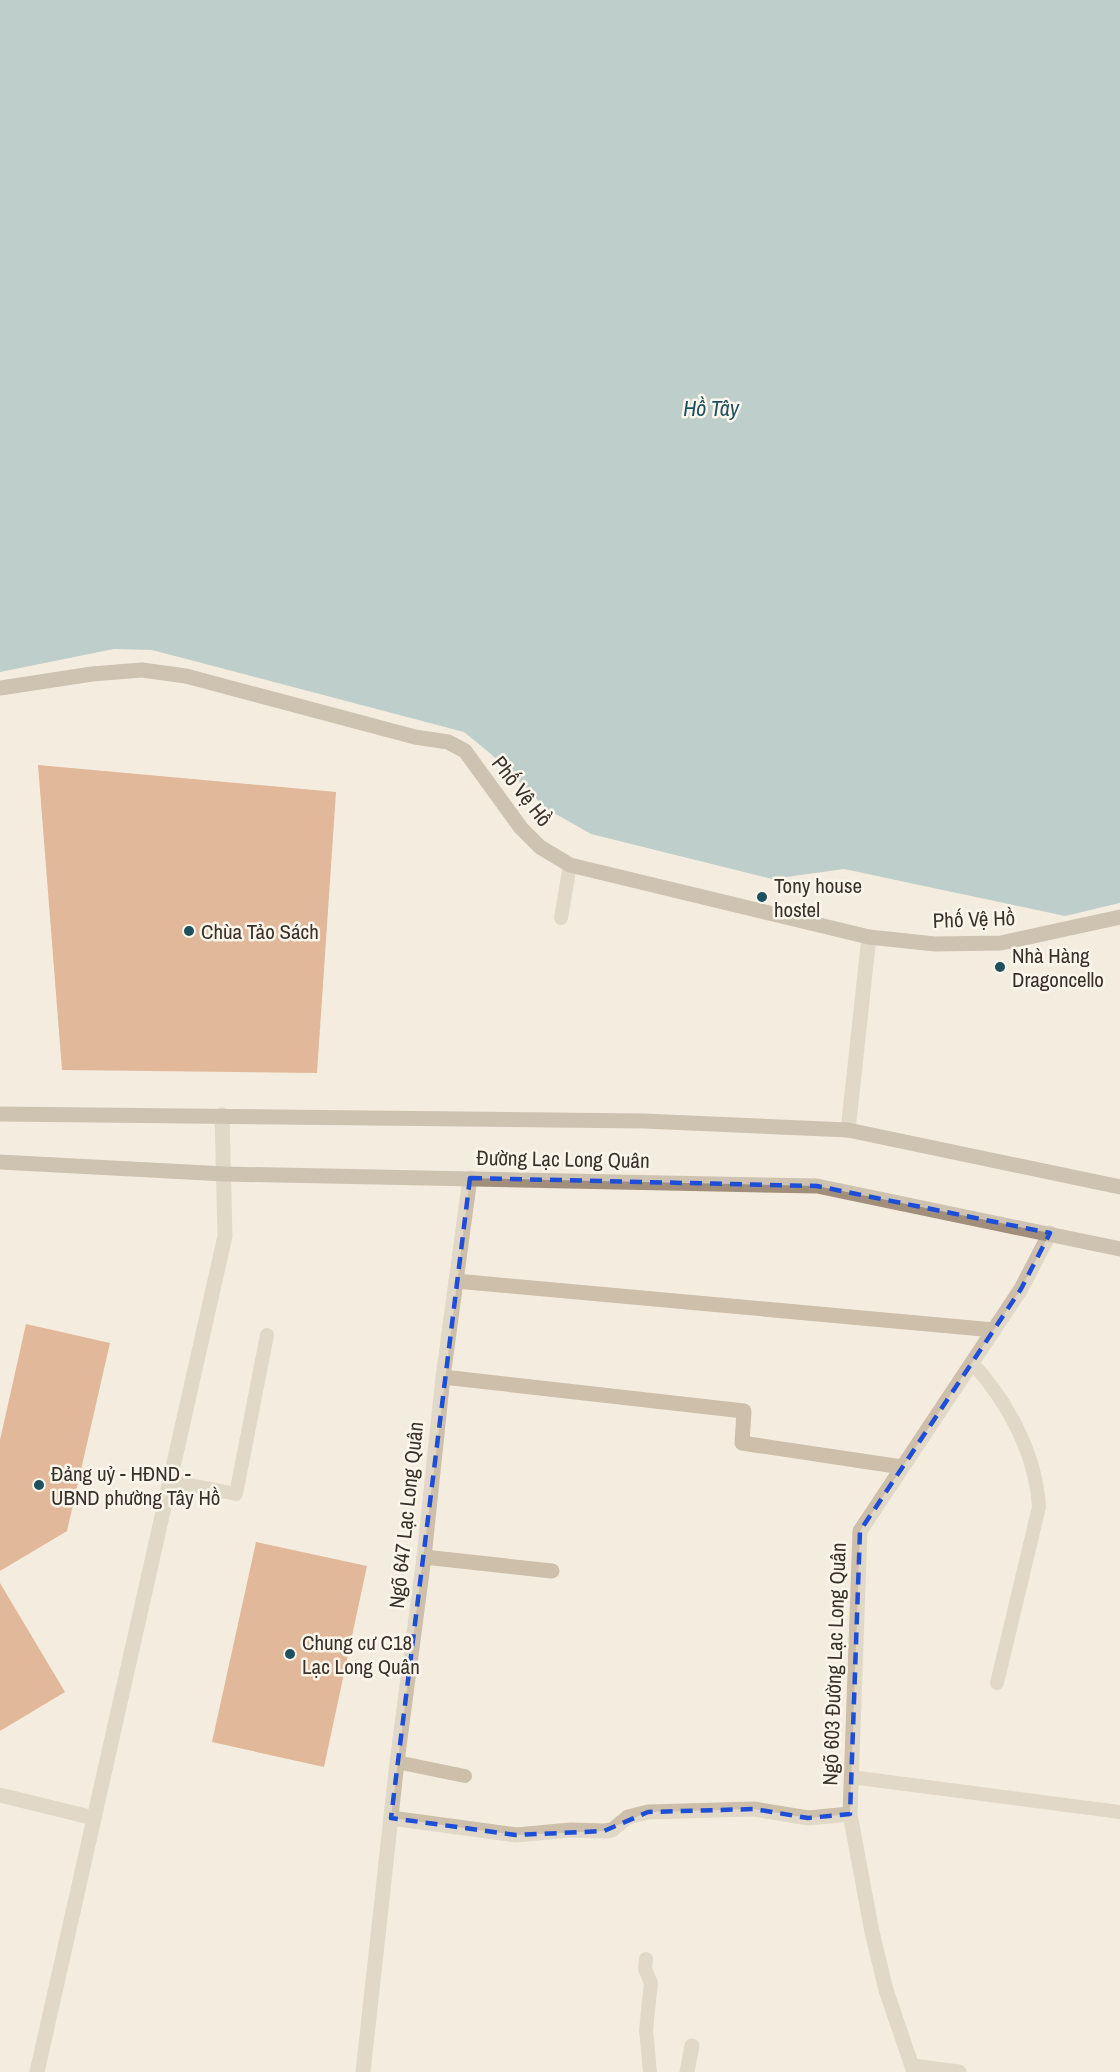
<svg xmlns="http://www.w3.org/2000/svg" width="1120" height="2072" font-family="'Archivo Narrow',sans-serif">
  <rect width="100%" height="100%" fill="#f4eddf"/>
  <!-- water -->
  <polygon fill="#7da9b3" points="0,0 1120,0 1120,903 1065,916 844,869 772,879 591,834 547,809 491,754 464,732 152,650 114,649 0,672"/>
  <!-- building -->
  <g fill="#cb7946">
    <polygon points="38,765 336,792 317,1073 62,1070"/>
    <polygon points="26,1324 110,1343 67,1531 0,1571 0,1440"/>
    <polygon points="256,1542 367,1566 324,1767 212,1742"/>
    <polygon points="0,1583 65,1692 0,1731"/>
  </g>
  <g fill="none" stroke-linecap="round" stroke-linejoin="round">
    <!-- lane -->
    <g stroke="#cdbfaa" stroke-width="14">
      <polyline points="561,918 570,865"/>
      <path d="M972,1363c35,37 64,91 67,144l-42,176"/>
      <polyline points="170,1481 236,1494 267,1335"/>
      <polyline points="397,1762 465,1776"/>
      <polyline points="851,1777 1120,1812"/>
      <polyline points="646,1959 645,1969 651,1983 646,2030 650,2072"/>
    </g>
    <!-- street -->
    <g stroke="#cdbfaa" stroke-width="15">
      <polyline points="848,1130 869,937"/>
      <polyline points="456,1281 994,1330"/>
      <polyline points="443,1377 744,1411 742,1443 902,1467"/>
      <polyline points="424,1557 552,1571"/>
      <polyline points="0,1795 94,1818"/>
      <polyline points="391,1818 516,1835 571,1830 604,1831 612,1830 628,1817 648,1812 754,1809 808,1818 850,1814"/>
      <polyline points="913,2066 959,2072"/>
      <polyline points="37,2072 225,1236 222,1115"/>
      <polyline points="363,2072 397,1762 424,1557 443,1377 470,1178"/>
      <polyline points="687,2072 692,2046"/>
      <polyline points="914,2072 886,1990 872,1932 850,1814 860,1531 1021,1289 1050,1233"/>
    </g>
    <!-- secondary -->
    <g stroke="#a18e7b" stroke-width="15">
      <polyline points="0,688 92,674 142,670 186,676 415,737 448,742 465,751 521,828 540,847 570,865 869,937 935,944 1001,943 1120,917"/>
      <polyline points="0,1114 644,1121 848,1130 1120,1187"/>
      <polyline points="0,1162 225,1174 817,1186 1120,1249"/>
    </g>
  </g>
  <!-- marked area -->
  <path d="M0 0H1120V2072H0ZM470,1178l347,8 233,47 -29,56 -161,242 -10,283 -42,4 -54,-9 -106,3 -44,19 -88,4 -125,-17z" fill="#f4eddf" fill-opacity=".55" fill-rule="evenodd"/>
  <path fill="none" stroke="#1d4ed8" stroke-width="4.5" stroke-dasharray="12 8" stroke-linejoin="round" d="M470,1178l347,8 233,47 -29,56 -161,242 -10,283 -42,4 -54,-9 -106,3 -44,19 -88,4 -125,-17z"/>
  <!-- markers -->
  <g fill="#1d515f" stroke="#fbf6ec" stroke-width="2">
    <circle cx="762" cy="897" r="6"/>
    <circle cx="189" cy="931" r="6"/>
    <circle cx="1000" cy="967" r="6"/>
    <circle cx="39" cy="1485" r="6"/>
    <circle cx="290" cy="1654" r="6"/>
  </g>
  <g text-anchor="middle" dominant-baseline="central" stroke-width="5" stroke-linejoin="round" paint-order="stroke">
    <!-- street labels -->
    <g font-size="21" fill="#3b312a" stroke="#fbf6ec">
      <text transform="translate(522 791) rotate(52)">Phố Vệ Hồ</text>
      <text transform="translate(974 919) rotate(-2)">Phố Vệ Hồ</text>
      <text transform="translate(563 1159) rotate(1)">Đường Lạc Long Quân</text>
      <text transform="translate(406 1515) rotate(-84)">Ngõ 647 Lạc Long Quân</text>
      <text transform="translate(834 1664) rotate(-88)">Ngõ 603 Đường Lạc Long Quân</text>
    </g>
    <!-- poi labels -->
    <g font-size="21" fill="#3b312a" stroke="#fbf6ec" text-anchor="start">
      <text x="774" y="885">Tony house<tspan x="774" dy="24">hostel</tspan></text>
      <text x="201" y="931">Chùa Tảo Sách</text>
      <text x="1012" y="955">Nhà Hàng<tspan x="1012" dy="24">Dragoncello</tspan></text>
      <text x="51" y="1473">Đảng uỷ - HĐND -<tspan x="51" dy="24">UBND phường Tây Hồ</tspan></text>
      <text x="302" y="1642">Chung cư C18<tspan x="302" dy="24">Lạc Long Quân</tspan></text>
    </g>
    <!-- water labels -->
    <g font-size="22" font-style="italic" fill="#1d515f" stroke="#fbf6ec">
      <text x="711" y="408">Hồ Tây</text>
    </g>
  </g>
</svg>
